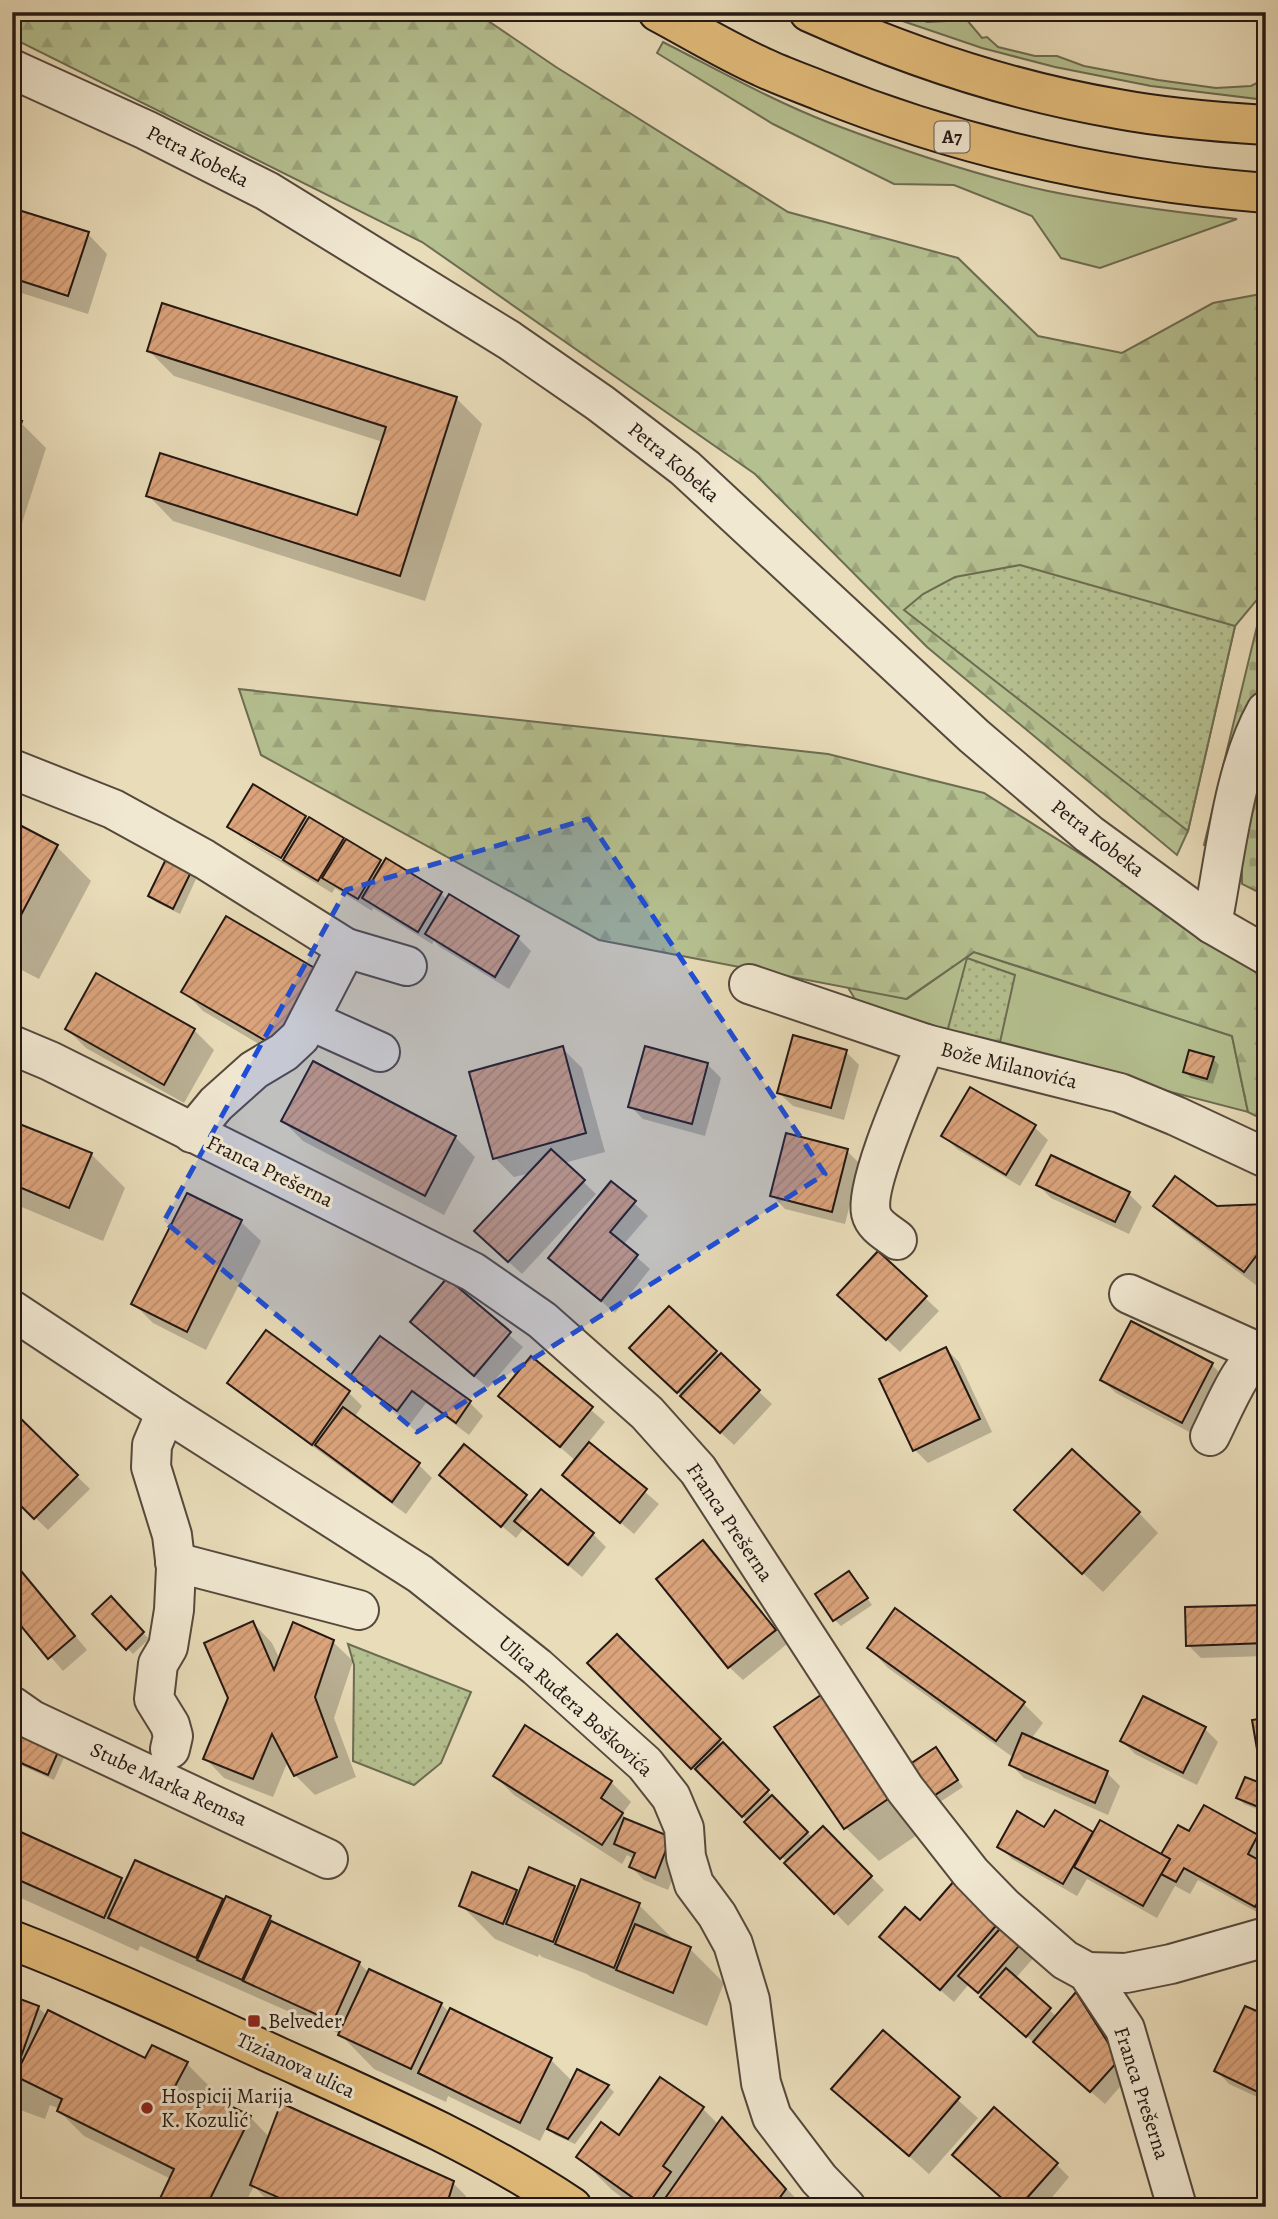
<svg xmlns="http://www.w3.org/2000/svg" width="1278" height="2219" font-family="Alegreya,serif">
  <defs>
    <pattern id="forest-firs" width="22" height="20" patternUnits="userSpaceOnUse" patternTransform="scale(1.75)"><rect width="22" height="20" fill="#b5c090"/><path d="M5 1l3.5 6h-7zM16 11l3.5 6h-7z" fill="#9ca47b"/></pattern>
    <pattern id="cemetery-stones" width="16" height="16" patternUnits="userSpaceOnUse" patternTransform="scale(1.75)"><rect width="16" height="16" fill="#b5c090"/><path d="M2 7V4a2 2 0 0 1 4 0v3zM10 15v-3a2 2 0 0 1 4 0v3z" fill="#9ca47b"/></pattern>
    <pattern id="park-dots" width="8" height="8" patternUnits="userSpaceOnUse" patternTransform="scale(1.75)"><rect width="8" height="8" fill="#b5c090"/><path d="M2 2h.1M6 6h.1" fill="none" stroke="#9ca47b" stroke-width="1.8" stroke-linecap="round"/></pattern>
    <pattern id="building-hatch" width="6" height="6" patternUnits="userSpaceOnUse" patternTransform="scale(1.75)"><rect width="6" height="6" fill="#dba47c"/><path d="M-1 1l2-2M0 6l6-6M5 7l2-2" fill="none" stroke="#bc8c6a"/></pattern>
  </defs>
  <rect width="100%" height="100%" fill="#e9dcb9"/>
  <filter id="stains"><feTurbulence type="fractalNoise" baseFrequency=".00286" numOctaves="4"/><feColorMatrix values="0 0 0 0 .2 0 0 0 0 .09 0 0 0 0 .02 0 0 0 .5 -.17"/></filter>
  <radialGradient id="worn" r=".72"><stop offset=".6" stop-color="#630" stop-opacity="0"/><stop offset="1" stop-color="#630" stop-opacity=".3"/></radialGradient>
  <!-- grass -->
  <g fill="#b5c090" stroke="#6c6c52" stroke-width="2">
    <polygon points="876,12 905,12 927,22 967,20 982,38 987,37 998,47 1035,56 1057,56 1084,66 1158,80 1216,88 1251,86 1261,81 1266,70 1266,100 1151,86 1055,67 982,48"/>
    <path d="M663,42c55,28 110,59 167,81 71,27 144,52 218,68 63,13 126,21 189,28l-137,49 -39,-10 -29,-42 -78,-31 -60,-1 -121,-60 -116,-71z"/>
    <polygon points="974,952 1232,1036 1248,1112 863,1012 847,986 907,999"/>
  </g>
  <!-- forest -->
  <g fill="url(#forest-firs)" stroke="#6c6c52" stroke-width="2">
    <polygon points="12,12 475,12 556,67 788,212 958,258 1038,336 1122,353 1213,303 1266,293 1266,589 1235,626 1188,831 1177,855 927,647 755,474 422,242 12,38"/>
    <polygon points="239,689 828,754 984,793 1266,971 1266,1121 1248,1112 1232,1036 974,952 906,999 599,940 261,755"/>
  </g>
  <!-- cemetery -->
  <polygon fill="url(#cemetery-stones)" stroke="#6c6c52" stroke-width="2" points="1266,589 1266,896 1242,884 1242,849 1204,845"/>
  <!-- park -->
  <g fill="url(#park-dots)" stroke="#6c6c52" stroke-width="2">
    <polygon points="1020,565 1235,626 1188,831 904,610 923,594 955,577"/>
    <polygon points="967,958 1015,975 998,1051 946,1036"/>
    <polygon points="348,1644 471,1692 441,1763 414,1785 353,1761 354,1665"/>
  </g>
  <!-- shadow -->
  <g fill="#0003" fill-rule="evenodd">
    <polygon points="12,210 88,234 107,254 88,314 12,290"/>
    <polygon points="149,351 456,398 482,424 425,601 173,521 148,495 359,517 383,442 174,376"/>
    <polygon points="12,420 21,423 46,448 22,523 12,520"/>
    <path d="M305,817l79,48 2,-4 55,33 7,6 2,-3 68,41 13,13 -22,38 -69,-42 -6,-6 -2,3 -59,-36 -1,3 -37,-23 -3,5 -89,-54 -13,-13zM242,833l47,28 -1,3 -46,-26z"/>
    <polygon points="12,823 57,847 91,881 39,979 12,965"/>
    <polygon points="190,873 196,879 180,914 156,902 150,896"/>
    <polygon points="226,919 293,1064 203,1011 184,991"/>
    <polygon points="67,1029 194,1030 214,1050 184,1103 86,1048"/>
    <polygon points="562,1048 582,1068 605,1152 564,1163 596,1194 522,1274 489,1244 531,1173 514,1177 495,1158"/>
    <polygon points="646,1048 708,1065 721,1078 705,1136 643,1119 630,1106"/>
    <polygon points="846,1052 859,1065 844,1120 793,1106 779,1093"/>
    <polygon points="1213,1059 1219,1065 1213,1084 1191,1078 1185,1072"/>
    <polygon points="314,1063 455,1137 475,1157 444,1215 303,1141 283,1121"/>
    <polygon points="12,1122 91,1154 125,1188 103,1241 12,1203"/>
    <polygon points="1034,1127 1048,1140 1020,1186 957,1149 943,1136"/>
    <polygon points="847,1151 860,1164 845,1224 785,1209 772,1195"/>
    <polygon points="612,1183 648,1216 623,1245 650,1269 615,1313 550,1258"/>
    <polygon points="1038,1185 1129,1194 1142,1207 1129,1234 1051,1198"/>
    <polygon points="1155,1206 1217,1208 1266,1206 1264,1291 1175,1225"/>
    <polygon points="241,1222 261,1241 206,1350 153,1323 133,1303"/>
    <polygon points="878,1254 939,1311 900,1352 853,1308"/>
    <polygon points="447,1281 523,1347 488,1388 425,1335"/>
    <polygon points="669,1308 772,1404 734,1445 644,1361"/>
    <polygon points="266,1333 349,1393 362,1406 354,1418 419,1465 432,1478 406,1514 243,1396 230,1383"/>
    <polygon points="380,1338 470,1403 483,1416 469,1435 426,1403 411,1423 366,1389 353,1376"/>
    <polygon points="946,1349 959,1362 992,1432 928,1463 915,1450"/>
    <polygon points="531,1359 605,1422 588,1443 659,1504 634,1534 564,1475 576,1461 501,1396"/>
    <polygon points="1212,1365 1225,1378 1195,1435 1116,1393 1102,1380"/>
    <polygon points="12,1413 90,1489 48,1530 12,1495"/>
    <polygon points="465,1446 532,1503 593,1534 606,1547 582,1577 524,1528 516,1538 441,1475"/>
    <polygon points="1139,1513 1158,1533 1103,1592 1036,1529"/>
    <polygon points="703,1543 716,1556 787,1644 743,1680 729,1667 658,1579"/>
    <polygon points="12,1560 87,1650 63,1671 12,1612"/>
    <polygon points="849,1573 872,1605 841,1626 835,1620"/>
    <polygon points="111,1599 149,1639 133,1654 95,1614"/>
    <polygon points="1266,1606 1266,1656 1201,1658 1188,1645"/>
    <polygon points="253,1623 272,1643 280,1660 333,1642 353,1661 334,1718 356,1777 315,1795 295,1775 288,1761 273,1797 224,1778 205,1758 230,1697"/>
    <polygon points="617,1637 813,1838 823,1828 884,1890 848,1926 707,1779 705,1781 590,1663"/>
    <polygon points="869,1648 1024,1704 1043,1723 1031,1739 1107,1773 1120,1786 1108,1815 1024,1778 1011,1765 1014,1758 888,1668"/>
    <polygon points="1205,1729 1218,1742 1197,1785 1135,1754 1122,1741"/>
    <polygon points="24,1731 66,1753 54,1780 18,1764 12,1758"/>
    <polygon points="854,1731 923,1831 879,1861 845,1827"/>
    <polygon points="935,1749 963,1787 940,1802 934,1796"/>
    <polygon points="495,1776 611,1782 631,1802 622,1814 630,1822 684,1851 668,1890 644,1880 631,1867 634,1859 627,1855 622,1864 514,1795"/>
    <polygon points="1266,1787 1266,1813 1244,1804 1238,1798"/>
    <polygon points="1055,1812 1094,1834 1162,1856 1190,1834 1257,1837 1266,1845 1266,1858 1262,1864 1266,1866 1266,1917 1198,1880 1190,1894 1175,1886 1157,1918 1087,1879 1077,1896 1012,1859 999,1846 1045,1830"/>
    <polygon points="12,1830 121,1879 126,1884 222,1901 225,1904 270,1917 279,1927 359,1963 369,1973 441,2004 450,2013 551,2060 572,2081 608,2086 614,2092 575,2144 555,2135 547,2127 540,2141 448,2096 446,2102 374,2069 340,2034 140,1946 138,1951 12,1894"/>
    <polygon points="473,1874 516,1891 520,1895 574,1887 578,1891 582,1881 639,1905 673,1939 672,1941 690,1949 724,1983 707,2026 591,1977 587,1974 542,1957 539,1954 538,1957 495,1939 461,1905"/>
    <polygon points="955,1882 1036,1955 1015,1979 1057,2017 1076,1995 1089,2008 1131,2074 1105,2104 996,2010 969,1984 954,2002 894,1950"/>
    <polygon points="12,1998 38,2007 47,2016 146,2061 187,2064 212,2089 208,2097 250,2117 270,2138 453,2183 466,2196 463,2207 285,2207 265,2198 254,2186 243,2207 158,2207 171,2179 84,2136 59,2111 60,2109 50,2105 45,2119 12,2107"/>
    <polygon points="1266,2017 1266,2101 1229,2084 1216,2070"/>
    <polygon points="883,2033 978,2118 929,2174 834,2089"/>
    <polygon points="661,2079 703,2109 719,2125 722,2120 804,2207 635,2207 612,2190 578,2156 619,2137"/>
    <polygon points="1056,2164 1069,2177 1044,2207 1012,2207"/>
  </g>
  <!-- building -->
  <g fill="url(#building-hatch)" stroke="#241813" stroke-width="2">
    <polygon points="12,208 89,232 68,296 12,278"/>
    <polygon points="162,303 457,397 400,576 146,496 160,453 357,515 386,427 147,351"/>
    <polygon points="12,418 22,421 12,451"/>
    <polygon points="253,784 306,816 281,858 227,827"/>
    <polygon points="309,817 344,838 318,881 283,860"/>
    <polygon points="12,821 58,845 12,932"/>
    <polygon points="346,839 381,860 358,899 322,878"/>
    <polygon points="386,858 442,892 418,932 362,898"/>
    <polygon points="166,859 191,872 173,909 148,896"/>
    <polygon points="449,894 519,936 495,977 425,934"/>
    <polygon points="226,916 318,970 273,1045 181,992"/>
    <polygon points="96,973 195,1029 164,1085 65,1029"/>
    <polygon points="793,1035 847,1050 831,1108 777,1093"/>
    <polygon points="563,1046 586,1133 493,1159 469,1072"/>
    <polygon points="645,1046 708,1063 692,1124 628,1107"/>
    <polygon points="1189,1050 1214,1057 1207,1079 1183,1072"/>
    <polygon points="313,1061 456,1136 425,1196 281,1121"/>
    <polygon points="970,1087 1036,1125 1006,1175 941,1136"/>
    <polygon points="12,1121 92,1153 69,1208 12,1184"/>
    <polygon points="786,1133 848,1149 832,1212 770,1196"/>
    <polygon points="551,1149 585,1180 508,1262 474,1231"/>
    <polygon points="1051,1155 1130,1192 1115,1222 1036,1185"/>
    <polygon points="1175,1176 1217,1206 1266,1204 1266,1247 1263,1247 1244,1272 1153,1206"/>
    <polygon points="611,1181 636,1201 610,1232 638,1255 601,1301 548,1258"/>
    <polygon points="187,1193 242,1220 187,1332 131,1304"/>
    <polygon points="878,1251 927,1296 886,1340 837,1295"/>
    <polygon points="447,1278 511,1332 474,1376 410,1322"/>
    <polygon points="669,1306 717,1351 677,1393 629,1348"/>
    <polygon points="1131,1321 1213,1363 1182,1423 1100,1380"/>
    <polygon points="266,1330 350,1391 312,1445 227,1383"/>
    <polygon points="380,1336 471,1401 456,1423 412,1391 397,1411 350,1376"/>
    <polygon points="946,1347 980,1419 913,1451 879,1379"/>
    <polygon points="721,1353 760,1390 720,1433 680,1396"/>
    <polygon points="531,1356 593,1407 560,1447 498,1396"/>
    <polygon points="343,1407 420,1463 392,1502 315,1445"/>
    <polygon points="12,1410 78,1475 34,1519 12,1497"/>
    <polygon points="589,1442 647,1489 620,1523 562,1475"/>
    <polygon points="464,1444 527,1495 501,1527 439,1475"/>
    <polygon points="1072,1449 1140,1512 1082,1574 1014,1510"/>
    <polygon points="541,1489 594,1533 568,1565 514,1521"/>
    <polygon points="703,1540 776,1630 728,1668 656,1579"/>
    <polygon points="12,1560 75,1636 48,1659 12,1615"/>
    <polygon points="849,1571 868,1598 833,1621 815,1594"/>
    <polygon points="111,1596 144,1632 126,1650 92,1614"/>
    <polygon points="1266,1605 1266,1643 1186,1646 1185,1607"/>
    <polygon points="895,1608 1025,1702 996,1741 867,1648"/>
    <polygon points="253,1621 274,1670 293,1622 334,1640 315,1697 337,1757 294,1776 272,1734 253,1779 203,1759 228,1698 204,1643"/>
    <polygon points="617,1634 721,1739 691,1769 587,1663"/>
    <polygon points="821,1695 891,1797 844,1829 774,1727"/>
    <polygon points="1143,1696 1206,1727 1183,1773 1120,1741"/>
    <polygon points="1266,1718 1266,1753 1258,1755 1252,1720"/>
    <polygon points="525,1725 612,1781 601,1798 623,1813 602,1845 493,1776"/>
    <polygon points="23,1729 61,1745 48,1775 12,1759 12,1752"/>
    <polygon points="1022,1733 1108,1771 1095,1803 1009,1765"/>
    <polygon points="723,1742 769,1790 742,1817 695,1769"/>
    <polygon points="936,1747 958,1780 932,1797 910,1764"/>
    <polygon points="1245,1777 1266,1785 1266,1810 1236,1798"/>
    <polygon points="772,1795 808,1832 780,1859 744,1822"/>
    <polygon points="1204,1805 1258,1835 1248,1854 1266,1864 1266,1888 1255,1907 1184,1868 1176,1882 1161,1874 1170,1859 1161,1854 1178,1825 1189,1831"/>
    <polygon points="1055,1810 1093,1832 1063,1884 997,1847 1017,1811 1044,1827"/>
    <polygon points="624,1818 671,1837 655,1878 629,1867 635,1853 614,1844"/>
    <polygon points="1100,1820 1170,1859 1143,1906 1074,1867"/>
    <polygon points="823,1826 872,1876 834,1914 784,1863"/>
    <polygon points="12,1828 122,1878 104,1918 12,1877"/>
    <polygon points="135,1860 223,1899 196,1958 108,1918"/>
    <polygon points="529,1867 575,1886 553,1942 506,1924"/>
    <polygon points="472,1872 517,1890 503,1924 459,1906"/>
    <polygon points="581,1879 640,1903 614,1968 555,1944"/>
    <polygon points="955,1880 1001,1920 940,1990 879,1937 905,1907 920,1920"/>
    <polygon points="226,1896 271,1916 242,1980 197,1960"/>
    <polygon points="271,1921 360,1962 333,2022 243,1981"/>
    <polygon points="1005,1923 1024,1940 978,1993 958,1976"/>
    <polygon points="635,1924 691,1947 673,1993 616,1970"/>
    <polygon points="1006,1968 1051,2008 1026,2037 980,1997"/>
    <polygon points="369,1969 442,2003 411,2069 338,2035"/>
    <polygon points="1076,1992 1119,2060 1090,2092 1033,2042"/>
    <polygon points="12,1996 39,2006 12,2082"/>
    <polygon points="1245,2006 1266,2015 1266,2096 1214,2071"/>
    <polygon points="450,2008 552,2058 520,2123 418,2073"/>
    <polygon points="48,2010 145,2058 152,2045 188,2062 173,2090 203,2105 208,2095 251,2116 206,2207 156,2207 174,2169 57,2111 62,2099 15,2076"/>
    <polygon points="883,2030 960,2097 909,2156 831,2089"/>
    <polygon points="577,2069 609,2085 568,2139 547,2129"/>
    <polygon points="660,2077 704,2107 663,2166 671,2172 646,2207 576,2157 601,2122 619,2135"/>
    <polygon points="281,2103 454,2181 446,2207 300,2207 250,2185"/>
    <polygon points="994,2107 1058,2163 1019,2207 1012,2207 952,2155"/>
    <polygon points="722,2117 786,2189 773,2207 659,2207"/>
  </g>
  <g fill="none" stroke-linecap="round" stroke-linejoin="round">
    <defs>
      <g id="minor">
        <polyline points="12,69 146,130 267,191 509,340 600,403 685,468 974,736 1089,834 1212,924 1266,955"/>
        <polyline points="12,769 113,809 204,859 346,948 300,1037 284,1052 254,1070 216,1104 192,1133"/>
        <path d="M1212,924c13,-65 21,-154 54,-213"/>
        <polyline points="346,948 407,966"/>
        <polyline points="749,984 926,1044 1120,1093 1176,1116 1266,1158"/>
        <polyline points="309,1020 380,1052"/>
        <polyline points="12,1045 50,1061 473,1272 542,1320 647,1413 698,1470 905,1789 971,1873 1003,1906 1065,1960 1087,1972 1125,2029 1177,2207"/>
        <path d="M897,1240c-10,-8 -23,-14 -26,-27 -7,-29 42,-137 55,-169"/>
        <polyline points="1129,1294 1258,1352"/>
        <polyline points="12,1310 166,1412 420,1574 537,1667 645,1764 671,1797 684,1828 686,1857 694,1884 717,1915 733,1944 750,2000 761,2083 772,2117 819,2179 846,2207"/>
        <polyline points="166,1412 152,1445 151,1467 172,1535 176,1568 174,1610 168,1647 158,1664 154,1699 170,1725 173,1736 170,1749"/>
        <path d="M1210,1436c11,-21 34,-80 56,-86"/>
        <polyline points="175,1562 359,1610"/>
        <polyline points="12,1706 32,1720 328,1859"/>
        <polyline points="1087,1972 1126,1973 1171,1964 1266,1937"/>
      </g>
      <path id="major" d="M12,1940c91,35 179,77 267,117 100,45 202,89 293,150"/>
      <g id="highway">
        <path d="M658,12c34,18 68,39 104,55 19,9 39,16 59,24 142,57 292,90 445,102"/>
        <path d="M809,12c98,44 203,79 309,97 48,9 98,13 148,16"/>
      </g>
    </defs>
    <!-- minor casing -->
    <use href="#minor" stroke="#55493c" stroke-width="42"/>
    <!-- major casing -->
    <use href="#major" stroke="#241813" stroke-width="42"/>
    <!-- highway casing -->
    <use href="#highway" stroke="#241813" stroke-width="42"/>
    <!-- minor -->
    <use href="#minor" stroke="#f1e8d2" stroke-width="38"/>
    <!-- major -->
    <use href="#major" stroke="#e4be7c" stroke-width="38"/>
    <!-- highway -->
    <use href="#highway" stroke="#e4be7c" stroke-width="38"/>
  </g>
  <!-- marked area -->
  <path fill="#1d4ed8" fill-opacity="0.2" stroke="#1d4ed8" stroke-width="5" stroke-dasharray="14 9" stroke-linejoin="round" d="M588,819l237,355 -408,258 -253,-211 182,-331z"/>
  <!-- markers -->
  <g fill="#8f2418" stroke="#f1e8d2" stroke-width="2.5">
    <rect x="247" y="2014" width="14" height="14" rx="3.5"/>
    <circle cx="147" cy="2108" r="7"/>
  </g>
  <g text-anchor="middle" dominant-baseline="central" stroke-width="6" stroke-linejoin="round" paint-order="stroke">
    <!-- shield labels -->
    <rect fill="#f1e8d2" stroke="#62564c" stroke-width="2" x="934.5" y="121.5" width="35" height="31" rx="5"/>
    <g font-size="19" font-weight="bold" fill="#241813">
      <text x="952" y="137">A7</text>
    </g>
    <!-- street labels -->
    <g font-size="21" fill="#241813" stroke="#f1e8d2">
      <text transform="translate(198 156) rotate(27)">Petra Kobeka</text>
      <text transform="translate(674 462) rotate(40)">Petra Kobeka</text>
      <text transform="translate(1098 838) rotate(38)">Petra Kobeka</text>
      <text transform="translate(1009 1065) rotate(14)">Bože Milanovića</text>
      <text transform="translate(270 1171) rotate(26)">Franca Prešerna</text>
      <text transform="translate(730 1522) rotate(56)">Franca Prešerna</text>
      <text transform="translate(576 1706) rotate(42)">Ulica Ruđera Boškovića</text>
      <text transform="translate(169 1784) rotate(25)">Stube Marka Remsa</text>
      <text transform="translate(296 2065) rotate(25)">Tizianova ulica</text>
      <text transform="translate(1142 2093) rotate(72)">Franca Prešerna</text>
    </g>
    <!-- poi labels -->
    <g font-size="21" fill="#241813" stroke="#f1e8d2" text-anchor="start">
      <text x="268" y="2021">Belveder</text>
      <text x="161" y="2096">Hospicij Marija<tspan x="161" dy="24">K. Kozulić</tspan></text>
    </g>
  </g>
  <!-- margin -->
  <rect width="1278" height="2219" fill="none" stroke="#e9dcb9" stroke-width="42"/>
  <rect x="14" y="14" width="1250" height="2191" fill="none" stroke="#241813" stroke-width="3.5"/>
  <rect x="21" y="21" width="1236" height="2177" fill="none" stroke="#241813" stroke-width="2"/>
  <rect width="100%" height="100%" filter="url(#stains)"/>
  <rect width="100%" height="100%" fill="url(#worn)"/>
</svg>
